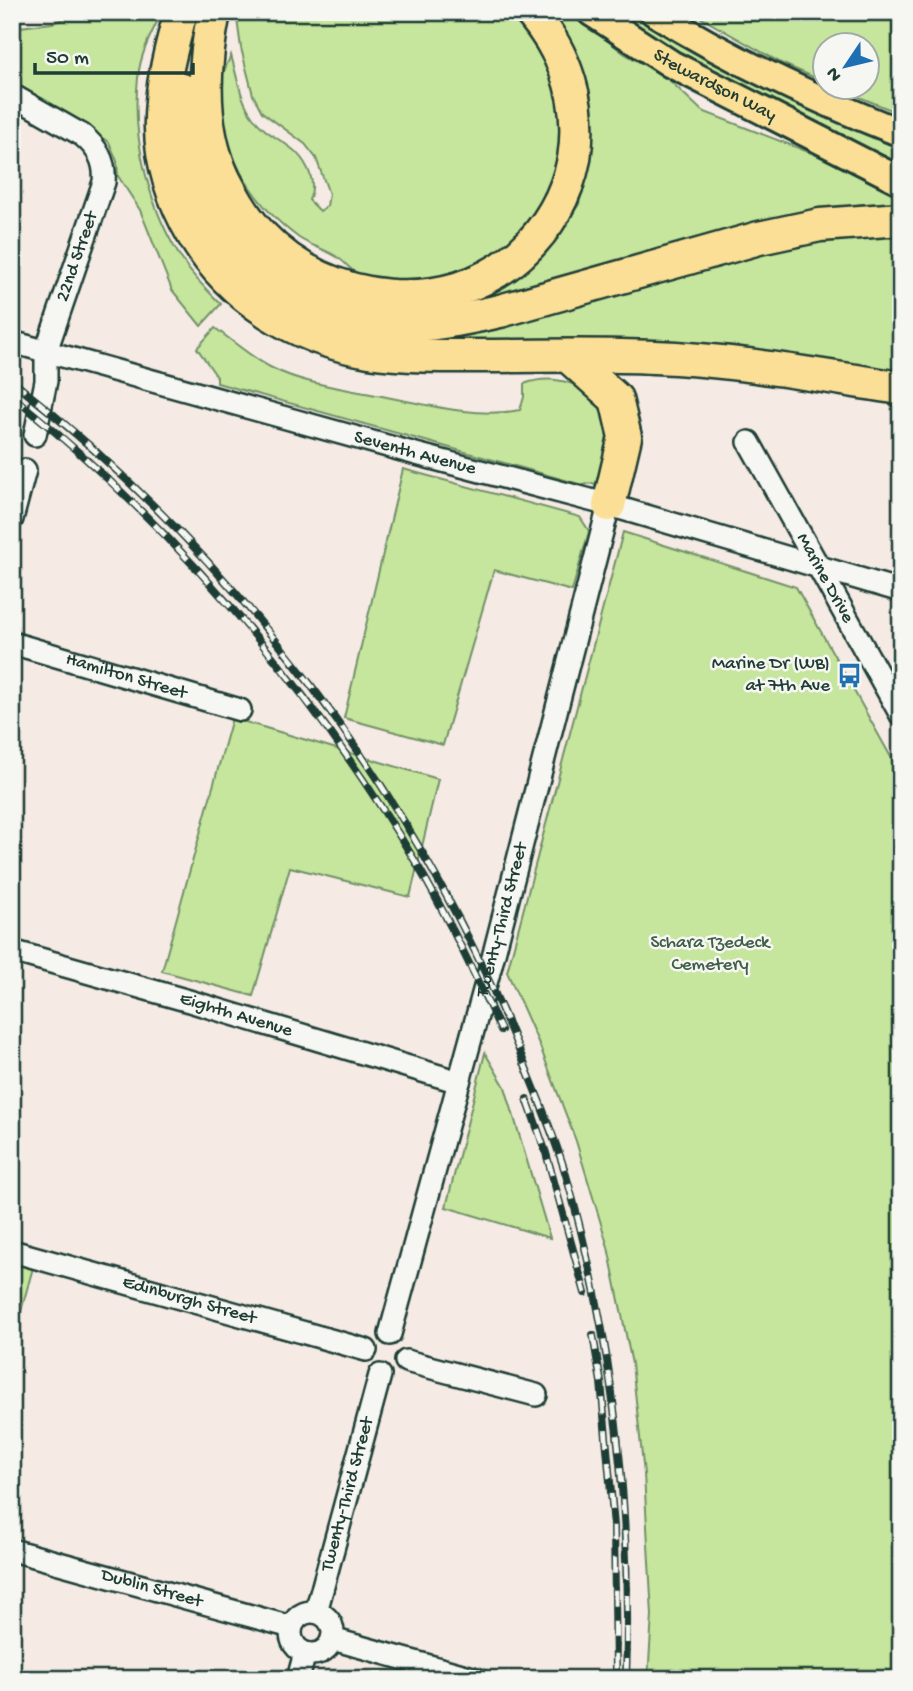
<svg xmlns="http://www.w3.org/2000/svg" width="913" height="1691" font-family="'Gochi Hand',sans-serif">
  <rect width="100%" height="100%" fill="#f5eae4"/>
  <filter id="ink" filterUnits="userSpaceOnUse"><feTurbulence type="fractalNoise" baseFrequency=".0143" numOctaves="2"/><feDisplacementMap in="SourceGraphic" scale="14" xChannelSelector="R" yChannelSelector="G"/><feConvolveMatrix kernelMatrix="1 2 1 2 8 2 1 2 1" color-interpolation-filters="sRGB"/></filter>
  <g filter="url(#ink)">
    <!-- green -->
    <g fill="#c6e59d" stroke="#729168" stroke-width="2">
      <path d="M85,12h77c-10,20 -22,42 -24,66 -7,61 12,135 47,186 10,15 23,27 36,40l-20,22 -29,-36 -32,-80 -22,-34 -1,-15 -8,-19 -97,-55v-59l40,-5z"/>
      <path d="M236,12h217l9,8 4,-8h42c16,19 32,39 42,61 22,52 9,129 -35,167 -6,5 -15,10 -22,15 -21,14 -47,26 -73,28 -15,1 -49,-3 -63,-10 -7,-3 -13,-12 -20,-16 -12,-8 -26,-11 -38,-19 -46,-33 -81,-90 -80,-148 0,-11 8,-25 12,-35 6,21 9,45 22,62 17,25 45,24 57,57 3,9 3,18 -1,26l11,11 7,-5 2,-12 -13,-36 -11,-14 -43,-32 -9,-17 -12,-47z"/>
      <polygon points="548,12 569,12 625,54 666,77 702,111 819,156 836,164 843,152 612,12 634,12 700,51 901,145 901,203 863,204 787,216 490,299 485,294 523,271 554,241 579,204 586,173 593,135 588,94"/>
      <polygon points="691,12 901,12 901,114 837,88 867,88 867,46 825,46 825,82 783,64"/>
      <polygon points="901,230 901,375 449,342 448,334 806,239"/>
      <path d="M215,328c18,13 37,30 57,40 32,16 69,20 104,27 46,8 97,24 144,15l4,-13v-13c28,-11 67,-1 81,28 2,4 7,11 7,15 1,12 -11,46 -14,59l-5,-3 -10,2 -366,-102v-6l-20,-29z"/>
      <polygon points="403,469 580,517 589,531 572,591 494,570 443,745 344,718"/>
      <polygon points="623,532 796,587 901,775 901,1679 648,1679 652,1615 644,1474 632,1364 608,1247 576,1141 539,1044 507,972"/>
      <polygon points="232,718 438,779 410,897 290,867 253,996 162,971"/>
      <polygon points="485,1053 505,1087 550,1238 446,1207"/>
      <polygon points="12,1258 34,1264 12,1344"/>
    </g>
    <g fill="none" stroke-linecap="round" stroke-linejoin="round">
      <defs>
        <g id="minor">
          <path d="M12,95l70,40c16,13 24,27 22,47l-58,169v30l-11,54"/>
          <path id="s1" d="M12,342l404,112 193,51 292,86"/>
          <path id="s2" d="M749,442l152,273"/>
          <polyline points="12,519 25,470"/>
          <path id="s3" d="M12,643l228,67"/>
          <path id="s4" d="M12,951l177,50 270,81"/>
          <path id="s5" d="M12,1251l354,99"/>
          <path id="s6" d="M390,1334l101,-369 118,-460"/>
          <polyline points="406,1361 536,1395"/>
          <path id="s7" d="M12,1550l279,77"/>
          <path id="s8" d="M316,1612l64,-237"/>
          <circle cx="312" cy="1633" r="21"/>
          <polyline points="332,1639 477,1679"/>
          <polyline points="298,1679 305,1653"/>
        </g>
        <g id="major">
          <path id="s9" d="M591,12l80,52 230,117"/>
          <path d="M654,12c78,49 161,87 247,121"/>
        </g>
        <g id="highway">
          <path d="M181,12c-24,85 -34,144 13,224 37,62 103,103 175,115 40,6 81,5 121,5 55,0 110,-2 164,1 83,3 166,19 247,31"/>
          <path d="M214,12c-11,54 -14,116 10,167 10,20 22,41 38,57 66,70 185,83 258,18 28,-25 47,-59 54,-95 9,-55 -8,-105 -43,-147"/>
          <path d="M182,90c-15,120 91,229 207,235 37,2 75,-6 111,-14l259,-73 61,-13 81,-6"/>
          <polyline points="568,356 616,399 625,437 609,505"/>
        </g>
      </defs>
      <!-- minor casing -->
      <use href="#minor" stroke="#1f3d34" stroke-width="26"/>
      <!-- major casing -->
      <use href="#major" stroke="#1f3d34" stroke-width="32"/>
      <!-- highway casing -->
      <use href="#highway" stroke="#1f3d34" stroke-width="37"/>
      <!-- minor -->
      <use href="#minor" stroke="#f6f6f2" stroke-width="21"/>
      <!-- major -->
      <use href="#major" stroke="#fbdf96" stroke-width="26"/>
      <!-- highway -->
      <use href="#highway" stroke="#fbdf96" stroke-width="32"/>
      <defs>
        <g id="rail">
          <path d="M12,381c224,176 403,410 509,674 15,39 33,79 45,120 47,164 66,333 60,504"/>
          <path d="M12,396c161,129 296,288 403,465 32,54 59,113 86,169"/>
          <polyline points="527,1099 546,1153 585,1293"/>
          <polyline points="593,1335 601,1382 614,1526 616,1669"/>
        </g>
      </defs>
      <!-- rail casing -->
      <use href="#rail" stroke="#1f3d34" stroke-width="8"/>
      <!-- rail -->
      <use href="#rail" stroke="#f6f6f2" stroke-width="5" stroke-dasharray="16" stroke-linecap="butt"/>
    </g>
  </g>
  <!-- icons -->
  <defs>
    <symbol id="bus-bare" viewBox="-9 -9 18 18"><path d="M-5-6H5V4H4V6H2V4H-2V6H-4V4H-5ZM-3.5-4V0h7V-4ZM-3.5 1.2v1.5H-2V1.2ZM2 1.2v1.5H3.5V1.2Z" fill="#1f6fb2" stroke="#f6f6f2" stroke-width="2.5" paint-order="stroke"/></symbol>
  </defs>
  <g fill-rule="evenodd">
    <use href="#bus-bare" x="832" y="658" width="35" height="35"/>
  </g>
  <g text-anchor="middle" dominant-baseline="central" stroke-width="5" stroke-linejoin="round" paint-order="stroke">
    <!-- street labels -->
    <g font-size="19" fill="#1f3d34" stroke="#f6f6f2">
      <text stroke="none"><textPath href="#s9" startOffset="144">Stewardson Way</textPath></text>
      <text transform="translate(78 257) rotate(-71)">22nd Street</text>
      <text stroke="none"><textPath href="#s1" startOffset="418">Seventh Avenue</textPath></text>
      <text stroke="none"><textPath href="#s2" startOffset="156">Marine Drive</textPath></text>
      <text stroke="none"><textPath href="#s3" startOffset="119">Hamilton Street</textPath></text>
      <text stroke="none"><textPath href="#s6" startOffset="429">Twenty-Third Street</textPath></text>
      <text stroke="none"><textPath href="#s4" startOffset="233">Eighth Avenue</textPath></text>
      <text stroke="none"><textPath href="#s5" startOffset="184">Edinburgh Street</textPath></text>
      <text stroke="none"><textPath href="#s8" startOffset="122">Twenty-Third Street</textPath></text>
      <text stroke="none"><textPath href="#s7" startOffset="145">Dublin Street</textPath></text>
    </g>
    <!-- poi labels -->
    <g font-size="19" fill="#1f3d34" stroke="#f6f6f2" text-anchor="end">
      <text x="830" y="664">Marine Dr (WB)<tspan x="830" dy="22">at 7th Ave</tspan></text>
    </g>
    <!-- park labels -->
    <g font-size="19" fill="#405f49" stroke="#f6f6f2">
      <text x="710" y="943">Schara Tzedeck<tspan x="710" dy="22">Cemetery</tspan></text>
    </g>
  </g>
  <!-- margin -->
  <rect width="913" height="1691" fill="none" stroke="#f6f6f2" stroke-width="42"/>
  <rect x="21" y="21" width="871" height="1649" fill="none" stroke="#1f3d34" stroke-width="2.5" filter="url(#ink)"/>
  <!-- north arrow -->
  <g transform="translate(846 66) rotate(235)"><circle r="33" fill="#f6f6f2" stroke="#a0aca6" stroke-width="2"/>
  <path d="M0-5L12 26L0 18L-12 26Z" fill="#1f6fb2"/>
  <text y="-10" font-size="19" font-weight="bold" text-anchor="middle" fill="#1f3d34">N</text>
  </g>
  <!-- scale -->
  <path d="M35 63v10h158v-10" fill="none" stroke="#1f3d34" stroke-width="3.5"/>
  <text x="46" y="63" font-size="21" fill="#1f3d34" stroke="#f6f6f2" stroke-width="5" paint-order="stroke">50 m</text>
</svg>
